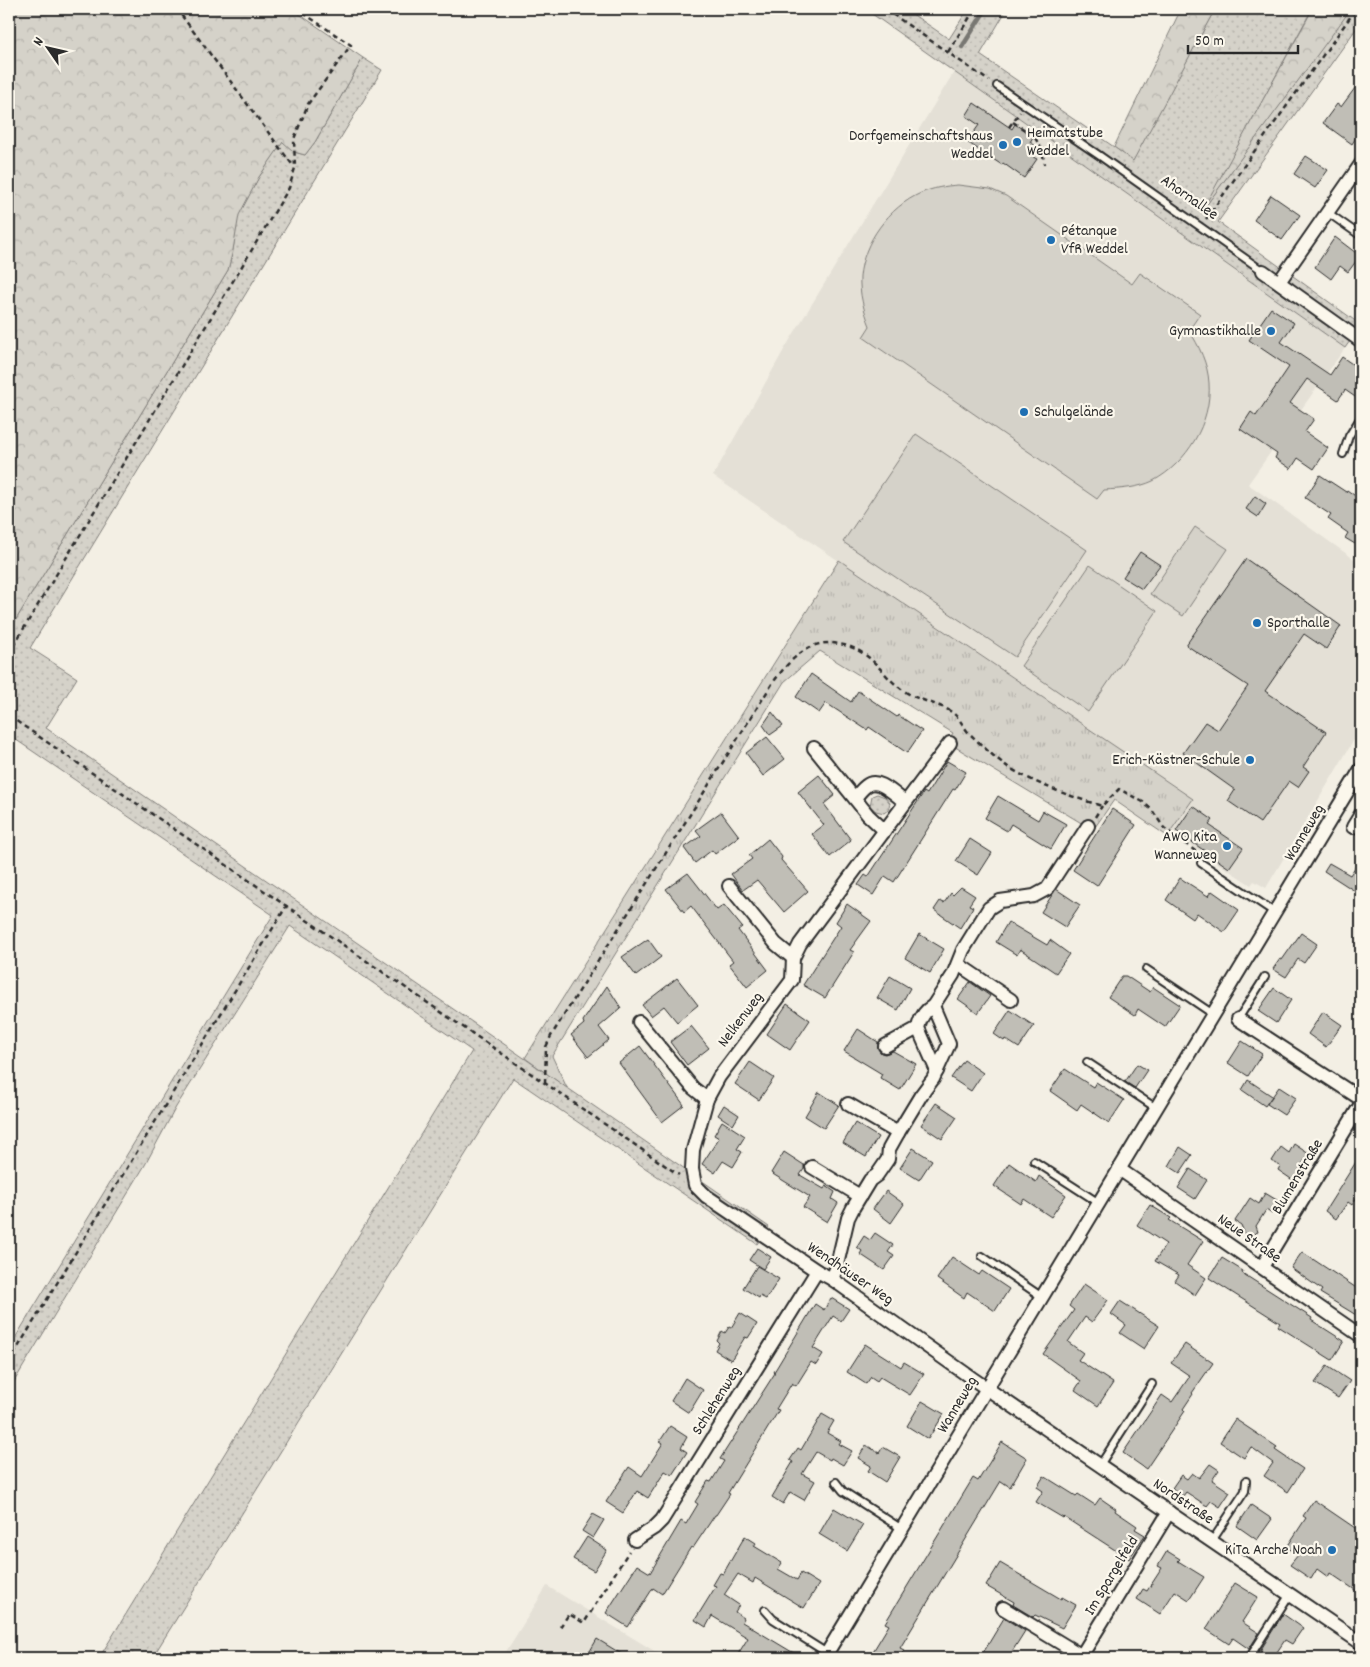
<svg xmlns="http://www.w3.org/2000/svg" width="1370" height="1667" font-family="Dekko,sans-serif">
  <defs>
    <pattern id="grass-dots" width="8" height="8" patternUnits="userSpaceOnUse" patternTransform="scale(1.25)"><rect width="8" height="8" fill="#d5d2c9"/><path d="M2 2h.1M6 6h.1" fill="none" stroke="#b7b4ad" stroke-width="1.8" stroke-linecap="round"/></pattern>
    <pattern id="forest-crowns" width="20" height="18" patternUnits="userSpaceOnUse" patternTransform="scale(1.25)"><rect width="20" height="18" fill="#d5d2c9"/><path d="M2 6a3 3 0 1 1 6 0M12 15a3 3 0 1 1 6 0" fill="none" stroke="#b7b4ad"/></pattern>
    <pattern id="park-tufts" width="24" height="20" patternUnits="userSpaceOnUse" patternTransform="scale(1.25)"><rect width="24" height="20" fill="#d5d2c9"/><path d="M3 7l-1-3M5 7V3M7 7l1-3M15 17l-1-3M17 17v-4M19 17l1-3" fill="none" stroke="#b7b4ad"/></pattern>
  </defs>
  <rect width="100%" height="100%" fill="#f3efe4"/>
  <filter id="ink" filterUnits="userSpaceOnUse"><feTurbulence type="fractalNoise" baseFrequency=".02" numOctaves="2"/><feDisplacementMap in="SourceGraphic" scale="10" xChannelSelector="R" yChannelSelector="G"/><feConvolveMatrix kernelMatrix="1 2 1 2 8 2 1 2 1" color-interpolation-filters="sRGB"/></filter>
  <g filter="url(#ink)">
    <!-- built -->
    <g fill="#e4e0d6">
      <polygon points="954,72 1345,348 1248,484 1361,564 1361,728 1266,888 1254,881 1251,885 1170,832 1192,799 713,476 785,348"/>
      <polygon points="547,1586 661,1655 659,1658 502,1658"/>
    </g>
    <!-- grass -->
    <g fill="url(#grass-dots)" stroke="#807e7a">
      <polygon points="865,9 905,9 949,39 968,9 1007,9 980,55 1133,160 1215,9 1312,9 1205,207 1350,9 1361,9 1361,22 1218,222 1361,325 1345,348"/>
      <polygon points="363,58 382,70 30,648 77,678 46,728 769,1227 757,1244 513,1078 152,1658 99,1658 472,1051 290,926 176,1107 145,1165 9,1390 9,1348 273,915 9,735 9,631 228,270 233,250 238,215 259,177 283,141 294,152 305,155 315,142"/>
      <polygon points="877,794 885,797 890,803 888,810 884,813 876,811 870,806 872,796"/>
    </g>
    <!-- forest -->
    <g fill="url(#forest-crowns)" stroke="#807e7a">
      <polygon points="9,9 292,9 363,58 315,142 305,155 294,152 283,142 259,177 239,215 233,250 228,270 9,631"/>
      <polygon points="1181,9 1215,9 1133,161 1114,147"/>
      <polygon points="1312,9 1351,9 1202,211 1311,12"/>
    </g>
    <!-- park -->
    <polygon fill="url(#park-tufts)" stroke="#807e7a" points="839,560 1193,799 1167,836 1114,800 1093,830 947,742 953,733 820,651 784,682 552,1056 567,1088 525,1058"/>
    <!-- garden -->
    <g fill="#d5d2c9" stroke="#807e7a">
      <path d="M958,185l32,4 16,7 126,88 8,-11 60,41 -11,16c10,16 19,34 20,53 3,39 -22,80 -56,98 -15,7 -32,8 -49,9l-7,9 -234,-162 7,-11c-6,-15 -11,-33 -10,-49 3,-35 29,-70 61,-84 12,-5 24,-7 37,-8z"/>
      <polygon points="916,434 1087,550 1015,657 843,542"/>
      <polygon points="1195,527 1228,549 1183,616 1150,594"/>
      <polygon points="1090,565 1157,611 1088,712 1021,666"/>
    </g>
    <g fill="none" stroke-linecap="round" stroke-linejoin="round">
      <!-- stream -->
      <polyline stroke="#787772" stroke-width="4.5" points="962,47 986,9"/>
    </g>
    <!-- building -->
    <g fill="#c0beb6" stroke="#2b2b2b">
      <polygon points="1361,80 1361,130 1352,144 1323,123 1337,104 1341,107"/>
      <polygon points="974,103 1012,129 1015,124 1033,137 1030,142 1039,148 1033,157 1037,159 1024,178 1003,163 1002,165 967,142 979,125 966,116"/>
      <polygon points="1306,156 1328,170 1315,188 1294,174"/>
      <polygon points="1271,195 1300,215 1282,240 1254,220"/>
      <polygon points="1335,237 1360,256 1348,272 1340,266 1331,279 1315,267"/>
      <polygon points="1271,308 1294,323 1281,342 1330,375 1342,357 1361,370 1361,401 1345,390 1338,400 1307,379 1290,403 1314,419 1305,432 1328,448 1314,469 1298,458 1291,469 1275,458 1277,454 1240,429 1251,412 1256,416 1289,367 1249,340"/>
      <polygon points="1320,475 1346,492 1347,490 1361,500 1361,542 1358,539 1355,544 1345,538 1348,533 1328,519 1331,515 1305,498"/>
      <polygon points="1255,496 1266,504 1258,517 1246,509"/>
      <polygon points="1140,552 1160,565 1142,589 1123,577"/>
      <polygon points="1246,559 1341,626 1326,649 1304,634 1265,691 1326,732 1303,767 1309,771 1298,787 1289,781 1260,823 1228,801 1235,790 1183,753 1205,722 1218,730 1248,686 1186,645"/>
      <polygon points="811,674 851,702 858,691 897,717 898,715 922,731 907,753 869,727 867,730 826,703 819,713 796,697"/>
      <polygon points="772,712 783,726 770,735 763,725"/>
      <polygon points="767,737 785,759 763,776 746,753"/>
      <polygon points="947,761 966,772 955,790 953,789 894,882 885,876 873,895 858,885 865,875 868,877 924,792 927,794"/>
      <polygon points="819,775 835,795 824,804 851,840 830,857 812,834 824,825 798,792"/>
      <polygon points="998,796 1038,820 1043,811 1066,824 1051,849 1011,824 1007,831 985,818"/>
      <polygon points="1193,806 1213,820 1209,825 1243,848 1229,868 1176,831"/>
      <polygon points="1112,809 1136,825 1097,886 1073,870"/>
      <polygon points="721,812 739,836 715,854 712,850 695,863 684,848 701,836 696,830"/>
      <polygon points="768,839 782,857 781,860 808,891 784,912 757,880 743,890 731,874 752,859 749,855"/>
      <polygon points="970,839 992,853 978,875 956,861"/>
      <polygon points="1361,858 1361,895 1324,871 1329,863 1350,875"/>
      <polygon points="688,873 717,910 724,905 742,927 738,930 768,970 747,987 729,964 733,961 691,906 684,912 666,889"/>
      <polygon points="1180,878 1208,896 1212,891 1239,910 1224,932 1197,913 1193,919 1166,900"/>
      <polygon points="961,887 975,896 969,905 973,907 960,928 934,910 940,901 944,903 951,893 953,895"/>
      <polygon points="1056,889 1080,905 1065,927 1041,912"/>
      <polygon points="847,904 871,921 850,950 854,952 825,998 803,985 841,926 836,922"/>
      <polygon points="1008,922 1047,945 1050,940 1069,954 1056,973 1020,949 1017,955 996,942"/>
      <polygon points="1301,933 1317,944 1304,963 1298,959 1286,977 1273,969 1280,959 1282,960"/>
      <polygon points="919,934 944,949 930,973 905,958"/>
      <polygon points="648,939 661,957 636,976 622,957"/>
      <polygon points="890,976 910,988 898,1010 877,998"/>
      <polygon points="1122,976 1126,976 1150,992 1153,987 1180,1005 1165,1027 1138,1009 1135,1015 1108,997"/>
      <polygon points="677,978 698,1005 677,1022 664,1006 651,1016 642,1005"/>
      <polygon points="970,982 990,996 978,1013 958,999"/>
      <polygon points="607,986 621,1008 599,1027 609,1040 588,1057 571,1035 584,1024 583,1021"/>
      <polygon points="1274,988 1291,1000 1276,1023 1258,1011"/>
      <polygon points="787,1004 810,1020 790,1050 767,1034"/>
      <polygon points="1010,1010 1034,1026 1019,1048 1005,1039 1004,1041 994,1034"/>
      <polygon points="1323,1012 1342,1025 1326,1047 1308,1034"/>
      <polygon points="691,1026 709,1048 687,1065 670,1042"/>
      <polygon points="858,1029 878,1042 878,1049 881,1053 885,1054 893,1051 916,1064 900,1090 880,1078 882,1074 844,1051"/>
      <polygon points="1242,1041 1262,1054 1248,1076 1228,1063"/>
      <polygon points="640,1046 684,1105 662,1122 619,1063"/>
      <polygon points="964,1060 983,1073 971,1091 951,1078"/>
      <polygon points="750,1062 774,1078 759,1100 735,1084"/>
      <polygon points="1137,1064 1147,1070 1135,1088 1125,1082"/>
      <polygon points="1065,1069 1093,1087 1096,1082 1124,1100 1109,1123 1081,1104 1077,1110 1050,1091"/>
      <polygon points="1248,1080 1272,1096 1265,1106 1242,1090"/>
      <polygon points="1279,1087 1296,1098 1284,1115 1267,1104"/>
      <polygon points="819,1092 839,1105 824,1128 805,1116"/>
      <polygon points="936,1103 957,1117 942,1139 921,1125"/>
      <polygon points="724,1105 739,1115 733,1125 718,1115"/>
      <polygon points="722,1121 745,1136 737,1149 742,1152 733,1167 723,1161 715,1173 702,1164 719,1138 714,1135"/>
      <polygon points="855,1123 878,1137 866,1157 843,1143"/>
      <polygon points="1294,1144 1309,1154 1301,1166 1303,1167 1294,1181 1278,1170 1280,1166 1272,1161 1281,1147 1289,1153"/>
      <polygon points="1180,1147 1192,1155 1180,1173 1169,1166"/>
      <polygon points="913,1148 932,1160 919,1180 900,1168"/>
      <polygon points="784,1152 804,1165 804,1169 800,1175 824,1189 826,1186 835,1192 832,1199 838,1203 827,1222 803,1207 810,1197 771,1173"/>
      <polygon points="1361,1154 1361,1191 1352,1205 1348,1202 1336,1219 1325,1211"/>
      <polygon points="1009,1163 1036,1182 1039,1176 1066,1195 1051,1217 1024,1199 1021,1204 994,1186"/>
      <polygon points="1190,1169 1207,1180 1195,1199 1178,1188"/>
      <polygon points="886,1191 904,1204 891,1223 873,1209"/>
      <polygon points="1265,1193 1280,1202 1272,1214 1266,1210 1256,1226 1258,1232 1246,1237 1241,1225 1235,1221 1250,1198 1259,1204"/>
      <polygon points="1150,1205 1171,1218 1169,1220 1203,1241 1187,1265 1206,1278 1195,1295 1175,1281 1179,1275 1155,1261 1166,1244 1137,1225"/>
      <polygon points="875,1233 893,1245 888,1252 894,1256 884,1270 860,1254 862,1251 857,1247 864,1236 870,1240"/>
      <polygon points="757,1248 771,1257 763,1269 749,1260"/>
      <polygon points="1302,1252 1361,1291 1361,1318 1320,1293 1322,1290 1291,1268"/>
      <polygon points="952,1257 979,1275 982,1271 1009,1289 995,1311 967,1292 964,1298 937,1279"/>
      <polygon points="1222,1258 1243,1271 1242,1273 1312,1318 1311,1320 1344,1341 1332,1360 1278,1326 1280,1323 1209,1278"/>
      <polygon points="757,1266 779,1279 766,1299 760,1296 759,1298 743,1288"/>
      <polygon points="1084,1284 1108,1300 1092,1322 1085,1317 1068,1342 1083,1353 1078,1360 1113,1383 1098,1406 1075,1390 1081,1381 1043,1354 1074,1310 1069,1306"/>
      <polygon points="831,1298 849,1309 841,1321 833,1316 813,1348 823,1354 816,1365 811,1362 796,1386 792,1383 776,1409 779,1410 728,1493 730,1494 716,1515 715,1515 693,1548 691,1547 662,1594 653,1588 628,1627 606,1613 637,1565 650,1573 681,1521 686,1524 698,1504 695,1502 708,1481 711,1482 724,1461 720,1459 775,1373 774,1372 815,1304 824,1310"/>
      <polygon points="1120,1301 1159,1326 1144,1349 1120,1333 1126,1325 1111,1314"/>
      <polygon points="740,1313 757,1324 748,1338 745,1337 731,1360 715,1350 719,1343 717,1341 722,1331 725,1333 729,1327 731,1328"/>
      <polygon points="865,1344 901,1367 904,1362 924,1374 910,1395 880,1377 877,1381 871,1377 866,1384 847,1372"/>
      <polygon points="1185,1344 1213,1363 1192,1393 1193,1394 1183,1409 1185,1411 1146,1469 1123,1453 1162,1395 1172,1402 1190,1376 1171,1363"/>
      <polygon points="1327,1366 1350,1381 1338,1398 1315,1383"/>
      <polygon points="685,1378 703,1390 689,1413 671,1401"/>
      <polygon points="922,1401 944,1414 928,1439 907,1426"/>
      <polygon points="822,1414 834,1421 827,1433 841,1441 839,1444 852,1451 843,1465 831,1458 830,1460 816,1452 802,1474 815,1481 804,1500 790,1492 783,1504 772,1497 793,1462 790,1460 798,1448 801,1450"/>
      <polygon points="1235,1419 1277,1447 1275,1450 1303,1469 1288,1492 1264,1476 1273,1463 1251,1447 1244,1458 1220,1442"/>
      <polygon points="670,1426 687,1437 681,1448 687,1452 672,1475 665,1471 648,1498 637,1491 623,1513 606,1502 629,1467 642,1476 663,1443 660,1441"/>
      <polygon points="1002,1442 1027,1458 1010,1487 1001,1481 900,1648 904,1650 900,1658 869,1658 889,1625 885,1623 973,1478 978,1481"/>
      <polygon points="866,1445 879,1453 883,1447 900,1457 885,1482 868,1471 871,1466 858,1458"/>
      <polygon points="1210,1464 1219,1470 1212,1480 1230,1492 1220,1507 1211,1501 1207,1506 1186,1492 1183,1496 1172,1488 1181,1475 1187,1479 1192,1473 1199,1478"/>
      <polygon points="1044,1476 1076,1496 1078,1494 1095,1505 1100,1498 1116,1509 1115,1511 1137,1526 1135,1529 1145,1535 1129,1559 1064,1517 1063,1518 1036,1502 1043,1491 1037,1487"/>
      <polygon points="1314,1500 1361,1532 1361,1594 1330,1573 1328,1577 1317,1569 1311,1579 1290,1565 1298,1555 1287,1547 1306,1518 1303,1516"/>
      <polygon points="1251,1505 1272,1519 1257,1540 1237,1526"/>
      <polygon points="834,1508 863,1525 847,1551 819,1534"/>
      <polygon points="593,1514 604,1520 593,1538 582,1531"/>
      <polygon points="745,1536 756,1543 754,1546 782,1563 778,1569 797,1580 801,1573 819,1584 804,1608 755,1578 753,1583 738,1574 724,1595 739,1605 735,1612 744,1618 742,1622 802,1658 745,1658 738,1654 748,1638 712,1616 706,1627 695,1620 716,1586 713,1585 720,1573 723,1574"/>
      <polygon points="587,1537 607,1550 594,1571 573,1559"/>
      <polygon points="1167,1551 1180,1559 1178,1561 1204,1577 1189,1600 1175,1591 1160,1614 1137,1599 1143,1589 1147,1591 1162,1568 1158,1566"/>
      <polygon points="1000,1563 1061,1599 1062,1597 1076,1605 1062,1628 1035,1615 1033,1617 1013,1605 1014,1602 986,1586"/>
      <polygon points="1235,1583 1258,1597 1242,1622 1259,1633 1249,1649 1233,1638 1229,1644 1206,1629"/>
      <polygon points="1283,1614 1303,1628 1292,1644 1285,1640 1273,1658 1271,1658 1260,1651"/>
      <polygon points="1004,1618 1025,1631 1008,1658 980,1658"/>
      <polygon points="597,1639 628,1658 586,1658"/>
    </g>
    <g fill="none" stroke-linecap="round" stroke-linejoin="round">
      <defs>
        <g id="lane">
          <polyline points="997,86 1100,156 1263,271"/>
          <polyline points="1327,212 1361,236"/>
          <polyline points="1343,454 1349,436 1361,417"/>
          <polyline points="1201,863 1274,912"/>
          <polyline points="1146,969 1213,1014"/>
          <polyline points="1238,1019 1265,977"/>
          <polyline points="1087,1062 1156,1108"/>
          <polyline points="1034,1161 1099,1203"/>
          <polyline points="982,1256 1042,1297"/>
          <polyline points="1100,1465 1152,1384"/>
          <polyline points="836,1482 843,1491 902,1529"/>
          <polyline points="1212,1541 1245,1491 1246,1481"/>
          <polyline points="765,1610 773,1619 827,1653"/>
          <polyline points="1249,1658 1290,1594"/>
        </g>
        <g id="street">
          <polyline points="1263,271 1361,341"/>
          <polyline points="1279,282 1361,164"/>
          <polyline points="950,743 800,944 793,958 792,980 719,1077 707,1099 693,1150 692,1169 695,1185 706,1196 817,1271 832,1279 973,1379 1361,1643"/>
          <polyline points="814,748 868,815 885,831"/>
          <path d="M855,798c3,-4 7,-9 11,-12 12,-10 29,9 39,16"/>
          <polyline points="1353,827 1361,814"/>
          <polyline points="729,886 776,944 793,958"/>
          <polyline points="958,964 1011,1000"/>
          <path d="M933,1006c-9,5 -13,12 -15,22l19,43"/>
          <polyline points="1238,1019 1361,1099"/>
          <polyline points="639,1022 693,1088 707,1099"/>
          <polyline points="885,1046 918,1028"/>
          <polyline points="848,1104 898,1133"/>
          <polyline points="812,1167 860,1196"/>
          <polyline points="1119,1169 1361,1336"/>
          <polyline points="1262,1267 1361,1104"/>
          <polyline points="832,1279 836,1269 848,1218 853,1208 870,1180 877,1175 888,1159 889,1149 898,1133 921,1095 933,1079 949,1044 933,1006 953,975 963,950 989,908 1000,901 1034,896 1047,889 1088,826"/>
          <polyline points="635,1540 654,1528 662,1520 817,1271"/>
          <polyline points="1003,1608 1082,1656"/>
          <polyline points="824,1658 1361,769"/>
          <polyline points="1080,1658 1169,1512"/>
        </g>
      </defs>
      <!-- lane casing -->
      <use href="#lane" stroke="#2b2b2b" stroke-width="10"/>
      <!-- street casing -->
      <use href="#street" stroke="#2b2b2b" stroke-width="16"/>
      <!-- path -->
      <g stroke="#2b2b2b" stroke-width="2.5" stroke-dasharray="5 4" stroke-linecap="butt">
        <polyline points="175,9 182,16 294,167"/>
        <polyline points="885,9 989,81"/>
        <polyline points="948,52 975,9"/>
        <polyline points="1013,122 1034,136 1041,148 1045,164"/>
        <polyline points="1009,127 1020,112"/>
        <polyline points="1206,219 1356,9"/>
        <polyline points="9,653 289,188 295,168 294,139 308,104 351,45 297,9"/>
        <polyline points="9,716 679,1175"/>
        <polyline points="1095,817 1102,806"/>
        <path d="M545,1083l1,-36 5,-11 221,-352c14,-20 34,-43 60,-41 43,4 47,34 77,51 14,8 33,10 45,20 6,5 9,12 14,18 12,12 26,25 40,35 29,18 62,29 94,39l17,-17 24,13 9,8 12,18 34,25"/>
        <polyline points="9,1362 287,905"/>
        <polyline points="560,1627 569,1614 584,1623 629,1551"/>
      </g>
      <!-- lane -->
      <use href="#lane" stroke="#fbf7ec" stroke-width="6"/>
      <!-- street -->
      <use href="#street" stroke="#fbf7ec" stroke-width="12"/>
    </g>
  </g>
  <!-- markers -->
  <g fill="#1f6fb2" stroke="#fbf7ec" stroke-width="2">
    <circle cx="1017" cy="142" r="5"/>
    <circle cx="1003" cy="145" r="5"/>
    <circle cx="1051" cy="240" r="5"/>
    <circle cx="1271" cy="331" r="5"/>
    <circle cx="1024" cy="412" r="5"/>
    <circle cx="1257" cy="623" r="5"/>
    <circle cx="1250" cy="760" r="5"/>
    <circle cx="1227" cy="846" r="5"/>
    <circle cx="1332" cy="1550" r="5"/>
  </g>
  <g text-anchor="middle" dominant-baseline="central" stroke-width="4.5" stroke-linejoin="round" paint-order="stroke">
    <!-- poi labels -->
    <g font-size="16" fill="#2b2b2b" stroke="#fbf7ec" text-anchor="end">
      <text x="1027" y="133" text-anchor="start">Heimatstube<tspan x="1027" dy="18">Weddel</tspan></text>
      <text x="993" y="136">Dorfgemeinschaftshaus<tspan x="993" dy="18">Weddel</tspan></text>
      <text x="1061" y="231" text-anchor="start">Pétanque<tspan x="1061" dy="18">VfR Weddel</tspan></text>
      <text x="1261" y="331">Gymnastikhalle</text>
      <text x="1034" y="412" text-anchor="start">Schulgelände</text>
      <text x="1267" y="623" text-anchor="start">Sporthalle</text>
      <text x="1240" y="760">Erich-Kästner-Schule</text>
      <text x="1217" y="837">AWO Kita<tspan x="1217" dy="18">Wanneweg</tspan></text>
      <text x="1322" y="1550">KiTa Arche Noah</text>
    </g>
    <!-- street labels -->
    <g font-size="16" fill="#2b2b2b" stroke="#fbf7ec">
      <text transform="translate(1189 198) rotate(35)">Ahornallee</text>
      <text transform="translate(1305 833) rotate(-59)">Wanneweg</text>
      <text transform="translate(741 1020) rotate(-53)">Nelkenweg</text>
      <text transform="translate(1298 1177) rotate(-59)">Blumenstraße</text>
      <text transform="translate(1249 1239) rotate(35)">Neue Straße</text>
      <text transform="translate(850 1274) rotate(34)">Wendhäuser Weg</text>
      <text transform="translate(717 1401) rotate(-58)">Schlehenweg</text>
      <text transform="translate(958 1405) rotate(-59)">Wanneweg</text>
      <text transform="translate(1183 1502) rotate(34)">Nordstraße</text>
      <text transform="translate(1112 1576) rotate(-59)">Im Spargelfeld</text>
    </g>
  </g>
  <!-- margin -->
  <rect width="1370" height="1667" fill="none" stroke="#fbf7ec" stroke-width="30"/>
  <rect x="15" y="15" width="1340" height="1637" fill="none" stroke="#2b2b2b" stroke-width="2" filter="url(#ink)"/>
  <!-- north arrow -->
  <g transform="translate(48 48) rotate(304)" stroke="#fbf7ec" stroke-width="4" paint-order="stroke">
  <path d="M0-4L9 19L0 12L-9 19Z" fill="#2b2b2b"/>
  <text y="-8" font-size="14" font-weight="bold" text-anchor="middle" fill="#2b2b2b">N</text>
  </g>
  <!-- scale -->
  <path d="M1188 45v8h110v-8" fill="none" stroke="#2b2b2b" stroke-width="2.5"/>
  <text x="1195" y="45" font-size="15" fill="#2b2b2b" stroke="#fbf7ec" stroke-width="4" paint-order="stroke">50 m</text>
</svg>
